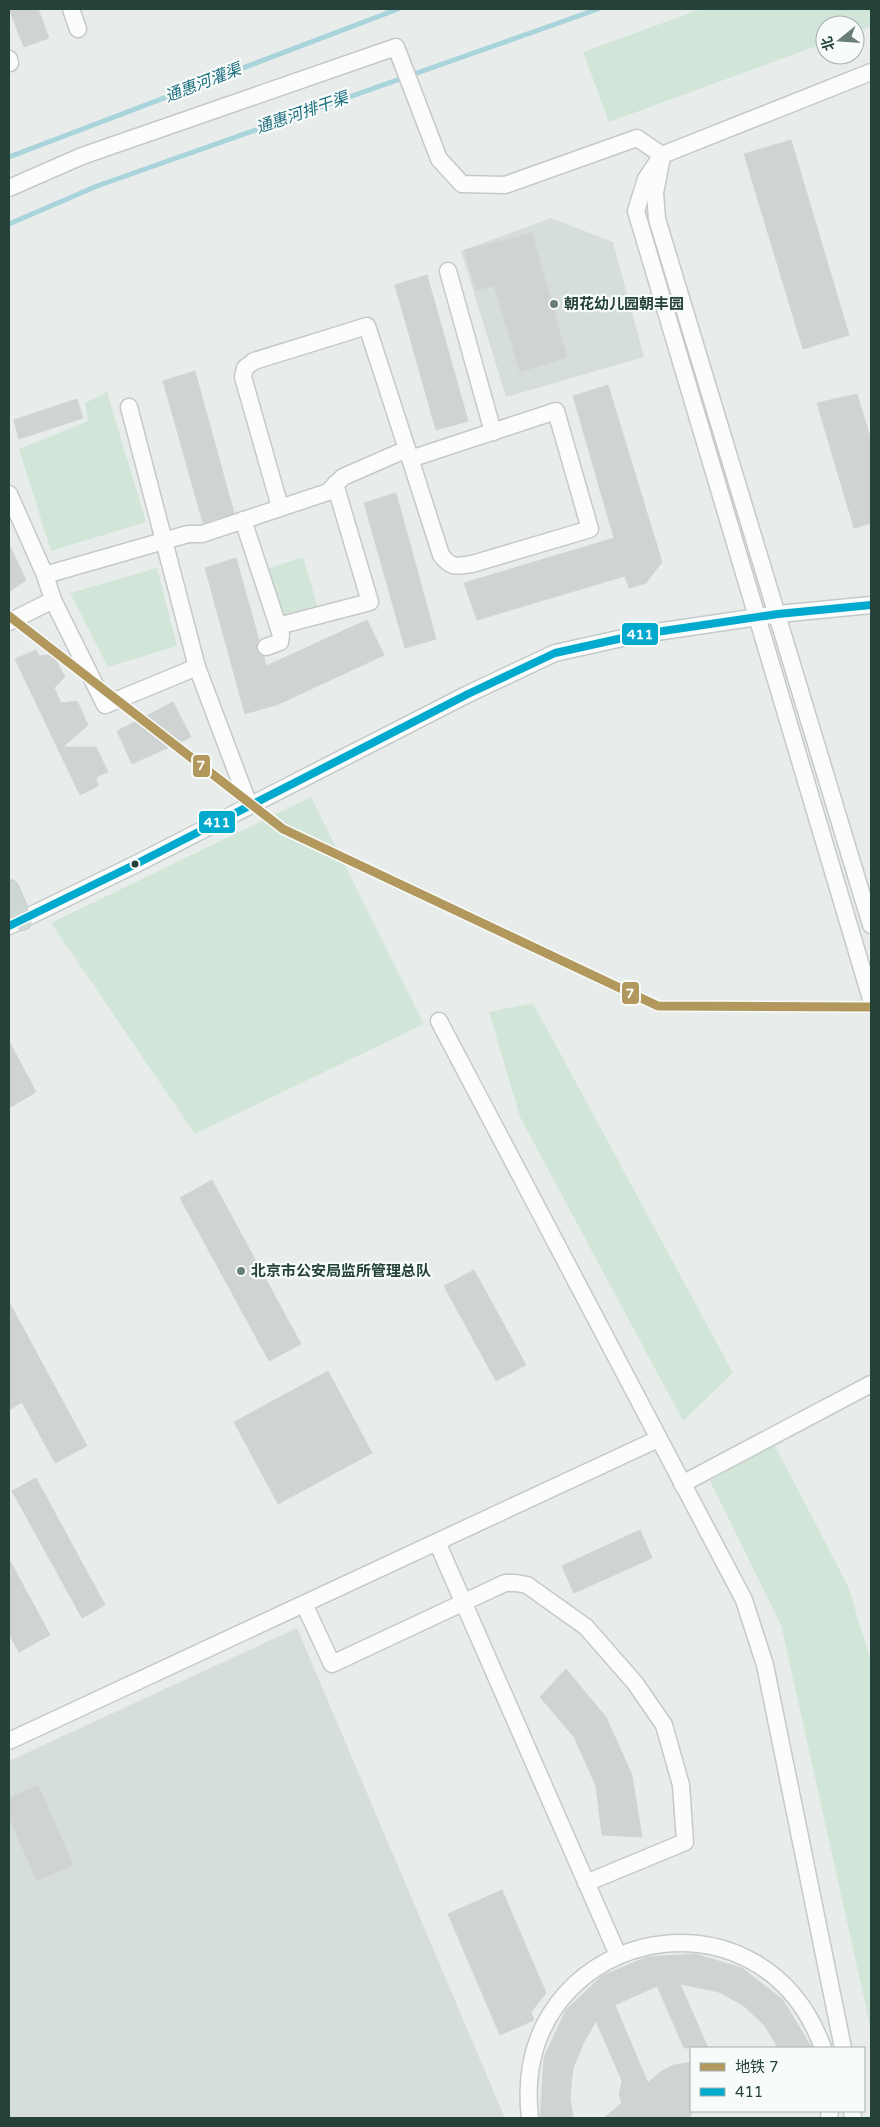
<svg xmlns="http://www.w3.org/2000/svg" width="880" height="2127" font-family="'Varela Round','Noto Sans SC',sans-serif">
  <rect width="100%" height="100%" fill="#e8edeb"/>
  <!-- built -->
  <g fill="#d6dedb">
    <polygon points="551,218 613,242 644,357 506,397 461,251"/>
    <polygon points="297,1628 505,2118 9,2118 9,1761"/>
  </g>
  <!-- green -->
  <g fill="#d1e6d8">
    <polygon points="701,9 871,9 871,26 855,32 855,25 825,25 825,43 609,122 583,52"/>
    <polygon points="107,392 146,522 51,551 19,449 88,421 85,403"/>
    <polygon points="303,557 318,608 284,617 269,568"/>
    <polygon points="157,568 177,646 108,667 70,593"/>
    <polygon points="311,797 424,1024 195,1134 51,923"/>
    <polygon points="533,1003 733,1373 683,1421 520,1117 489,1012"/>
    <polygon points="773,1442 848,1586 871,1661 871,2030 781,1625 710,1481"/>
  </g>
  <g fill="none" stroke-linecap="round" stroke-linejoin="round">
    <!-- stream -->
    <g stroke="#a9d4db" stroke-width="5">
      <polyline points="9,157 398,9"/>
      <polyline points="9,224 97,186 598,9"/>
    </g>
  </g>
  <!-- building -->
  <g fill="#cfd4d2" stroke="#d1d6d4">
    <polygon points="9,9 38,9 49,38 24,47"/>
    <polygon points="791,140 849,335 803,349 744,154"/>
    <polygon points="532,233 567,357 520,372 494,286 476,290 464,250"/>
    <polygon points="427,275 468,421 436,430 395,285"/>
    <polygon points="195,371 234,513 203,523 163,381"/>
    <polygon points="608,385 662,562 646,583 629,588 625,576 477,620 464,583 614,538 573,396"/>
    <polygon points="857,394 871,440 871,523 854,528 817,403"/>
    <polygon points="77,399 83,418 19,439 14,420"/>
    <polygon points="396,493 436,639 405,648 364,503"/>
    <polygon points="9,544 26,580 9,592"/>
    <polygon points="236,558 259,640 256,650 264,657 266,666 367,620 384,655 279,704 245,714 205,568"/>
    <polygon points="36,650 39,656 53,655 65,677 54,688 61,703 77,701 88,725 63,747 96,747 108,772 96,777 98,786 80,795 15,659"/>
    <polygon points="173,702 191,737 132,764 117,731"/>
    <polygon points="9,1041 36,1092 9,1108"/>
    <polygon points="212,1180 301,1344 269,1361 180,1198"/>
    <polygon points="474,1270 526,1365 496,1381 444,1286"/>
    <polygon points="9,1302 87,1446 55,1463 22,1402 9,1410"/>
    <polygon points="328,1371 372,1453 278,1504 234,1422"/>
    <polygon points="36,1478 105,1605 82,1618 12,1491"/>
    <polygon points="640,1530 652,1558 574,1593 562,1566"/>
    <polygon points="9,1559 50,1635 19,1652 9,1634"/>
    <polygon points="566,1669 606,1717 632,1775 642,1837 602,1835 596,1786 574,1737 540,1697"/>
    <polygon points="38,1785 73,1865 37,1881 9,1817 9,1798"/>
    <polygon points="502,1890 546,1993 531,2012 534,2020 500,2035 448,1914"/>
    <polygon points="695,1954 742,1968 783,2000 812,2048 778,2048 765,2026 744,2006 719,1992 680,1984 708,2048 684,2048 657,1986 615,2005 648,2083 660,2072 674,2065 691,2062 691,2118 604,2118 622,2103 619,2095 622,2081 596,2021 584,2042 573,2068 570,2097 573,2118 540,2118 544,2057 566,2010 602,1976 647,1957"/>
  </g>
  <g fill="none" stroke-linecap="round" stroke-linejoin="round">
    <defs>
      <g id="minor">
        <polyline points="71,9 78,29"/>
        <polyline points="9,59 10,63"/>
        <polyline points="871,72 662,155 646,179 636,211 871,999"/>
        <polyline points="661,162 655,193 657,219 871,925"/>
        <polyline points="9,188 82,156 396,47 439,159 462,184 505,185 637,138 662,155"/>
        <polyline points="448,271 493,432"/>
        <polyline points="129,407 197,667"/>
        <path d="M407,449l34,106c11,14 15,11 31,9l118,-35 -34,-118 -146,48"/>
        <polyline points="9,494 45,575"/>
        <polyline points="243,520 278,626 370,602 335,484"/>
        <polyline points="53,600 105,705 197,667 249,805"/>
        <polyline points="9,622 53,600 45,575 188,534 202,534 328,492 343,477 407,449 367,326 254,361 245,368 243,377 280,507"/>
        <polyline points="266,647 280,642 281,635 278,626"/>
        <polyline points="9,926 136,864 468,694 555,653 636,635 778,614 871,605"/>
        <polyline points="439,1021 744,1600 765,1665 843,2048"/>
        <polyline points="682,1484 871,1384"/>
        <polyline points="437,1542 618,1955"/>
        <polyline points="304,1604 332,1664 505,1583 516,1583 527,1585 586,1627 635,1683 664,1725 681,1785 685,1842 586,1883"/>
        <polyline points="9,1741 658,1439"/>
        <polyline points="852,2111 853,2118"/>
        <path d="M530,2118c-22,-186 229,-246 293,-70"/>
        <polyline points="829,2118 830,2111"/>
      </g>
      <polyline id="major" points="9,890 22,920"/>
    </defs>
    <!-- minor casing -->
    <use href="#minor" stroke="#c5cac8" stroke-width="19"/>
    <!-- major casing -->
    <use href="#major" stroke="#c3ccc9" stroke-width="22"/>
    <!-- minor -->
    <use href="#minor" stroke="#fcfcfc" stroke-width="16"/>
    <!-- major -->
    <use href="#major" stroke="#cfd7d5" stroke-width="20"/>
    <defs>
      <polyline id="bus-1" points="9,926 136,864 468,694 555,653 636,635 778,614 871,605"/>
    </defs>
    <!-- bus-1 casing -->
    <use href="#bus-1" stroke="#f7fbf9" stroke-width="11"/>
    <!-- bus-1 -->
    <use href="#bus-1" stroke="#00a9ce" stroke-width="8"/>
    <defs>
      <polyline id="metro-1" points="9,616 283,829 658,1006 871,1007"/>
    </defs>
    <!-- metro-1 casing -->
    <use href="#metro-1" stroke="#f7fbf9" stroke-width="12"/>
    <!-- metro-1 -->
    <use href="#metro-1" stroke="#b2985c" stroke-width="9"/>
  </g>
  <!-- markers -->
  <g fill="#697e78" stroke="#f7fbf9" stroke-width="2">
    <circle cx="554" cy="304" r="5"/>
    <circle cx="241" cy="1271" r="5"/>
  </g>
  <circle fill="#24423a" stroke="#f7fbf9" stroke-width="2" cx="135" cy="864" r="4.5"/>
  <g text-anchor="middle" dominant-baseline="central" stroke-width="4.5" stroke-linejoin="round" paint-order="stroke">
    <!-- poi labels -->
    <g font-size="15" font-weight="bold" fill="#24423a" stroke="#f7fbf9" text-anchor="start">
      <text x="564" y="304">朝花幼儿园朝丰园</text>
      <text x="251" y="1271">北京市公安局监所管理总队</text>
    </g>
    <!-- water labels -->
    <g font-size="16" font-style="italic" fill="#1c6f80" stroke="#f7fbf9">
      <text transform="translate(203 83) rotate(-21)">通惠河灌渠</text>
      <text transform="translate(302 113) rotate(-19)">通惠河排干渠</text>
    </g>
  </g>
  <g stroke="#f7fbf9" stroke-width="2">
    <rect x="621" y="622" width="38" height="24" rx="5" fill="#00a9ce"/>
    <rect x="192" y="754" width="19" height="24" rx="5" fill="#b2985c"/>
    <rect x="198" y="810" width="38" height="24" rx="5" fill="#00a9ce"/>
    <rect x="621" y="981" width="19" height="24" rx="5" fill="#b2985c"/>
  </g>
  <g font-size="14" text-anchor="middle" font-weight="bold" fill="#fff">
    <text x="640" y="639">411</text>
    <text x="201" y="770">7</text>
    <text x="217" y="827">411</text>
    <text x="630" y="998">7</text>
  </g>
  <!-- border -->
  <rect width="880" height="2127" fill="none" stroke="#24423a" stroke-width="20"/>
  <!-- legend -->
  <rect x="690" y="2047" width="175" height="65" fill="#f7fbf9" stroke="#a3b1ad"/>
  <rect x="700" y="2063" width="25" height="8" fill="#b2985c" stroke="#a3b1ad"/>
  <text x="735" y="2072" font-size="15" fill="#24423a">地铁 7</text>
  <rect x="700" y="2088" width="25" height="8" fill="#00a9ce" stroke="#a3b1ad"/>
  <text x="735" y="2097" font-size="15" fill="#24423a">411</text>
  <!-- north arrow -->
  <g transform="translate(840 40) rotate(253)"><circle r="24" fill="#f7fbf9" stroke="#a3b1ad"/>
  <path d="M0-4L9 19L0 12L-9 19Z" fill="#697e78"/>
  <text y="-8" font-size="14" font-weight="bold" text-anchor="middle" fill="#24423a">北</text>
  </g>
</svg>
